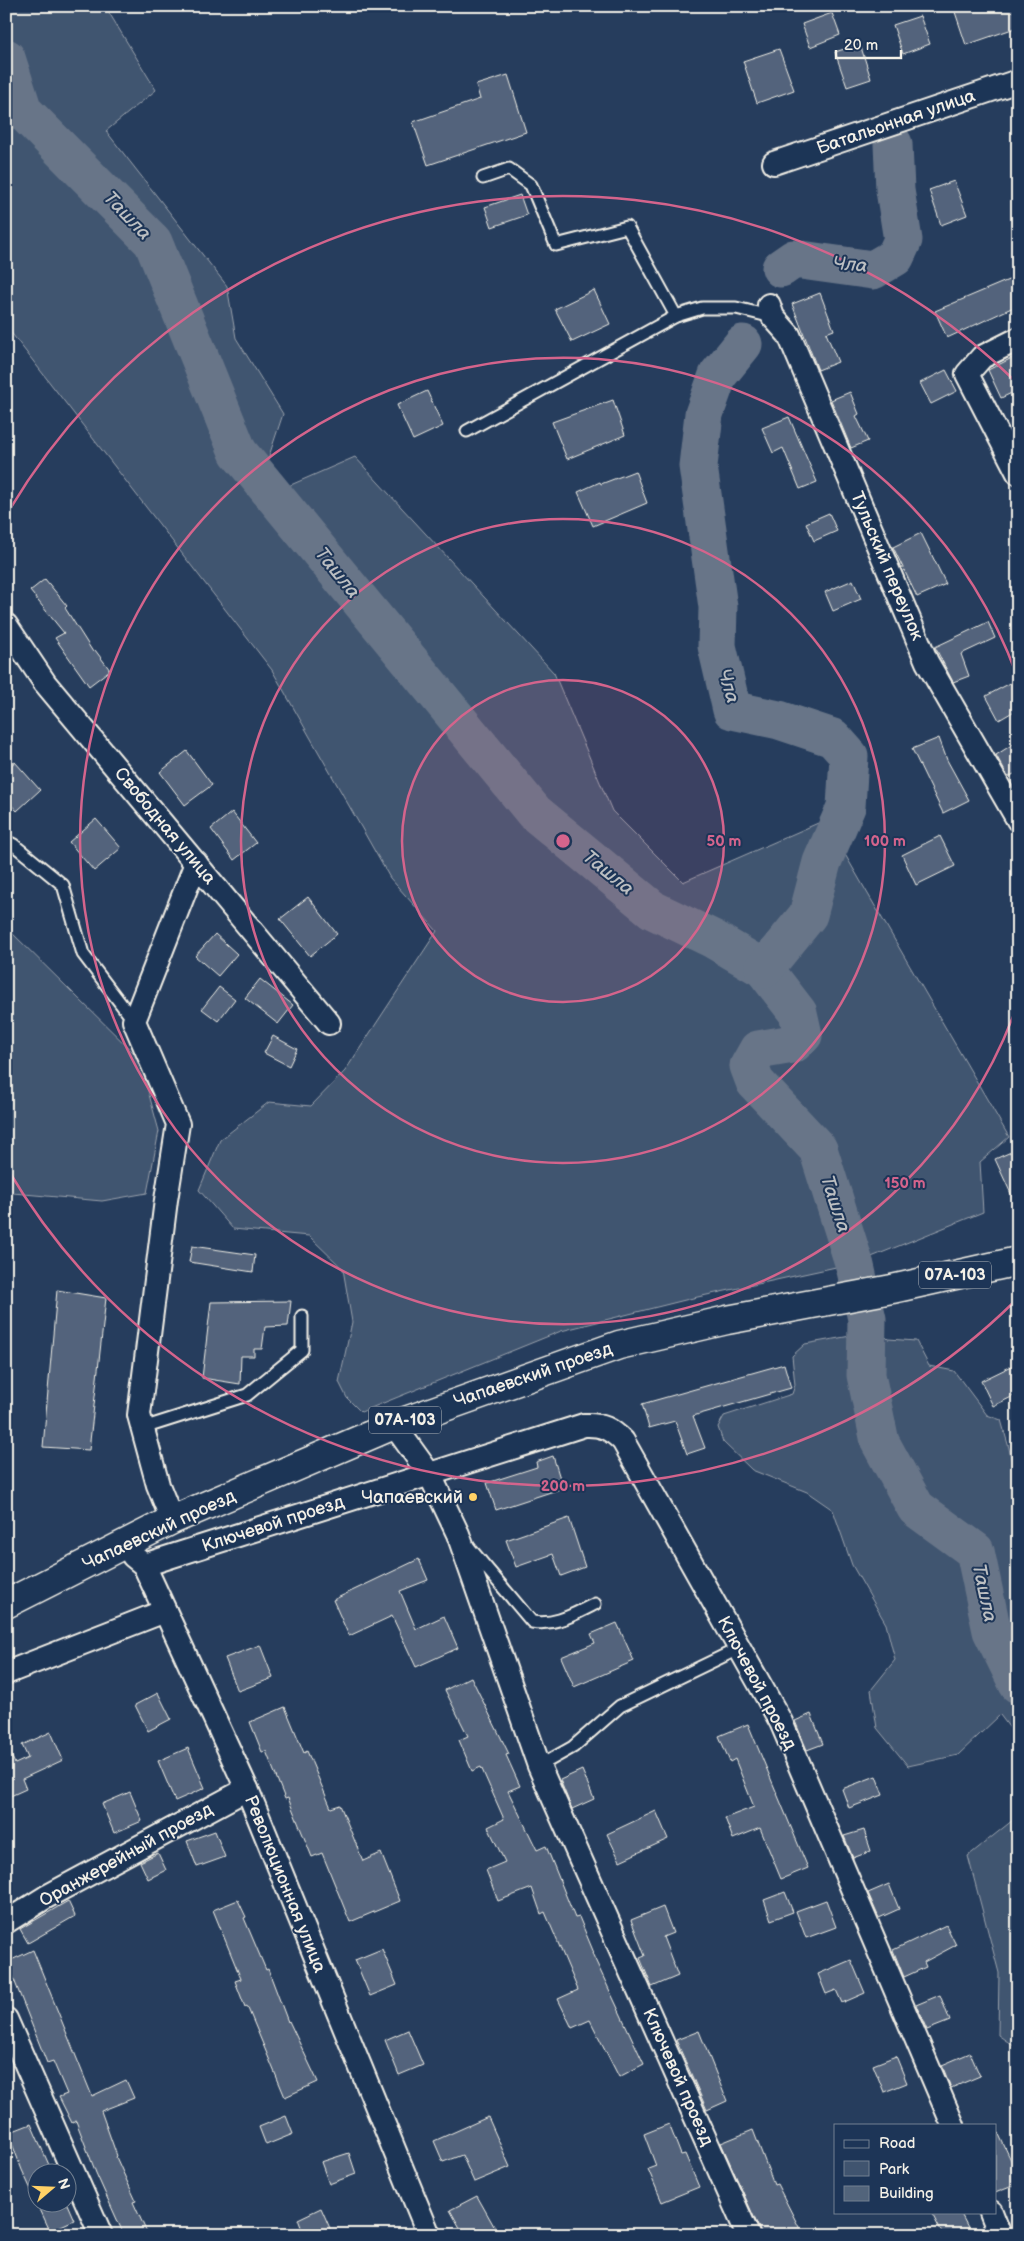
<svg xmlns="http://www.w3.org/2000/svg" width="1024" height="2241" font-family="'Balsamiq Sans',sans-serif">
  <rect width="100%" height="100%" fill="#263d5d"/>
  <filter id="ink" filterUnits="userSpaceOnUse"><feTurbulence type="fractalNoise" baseFrequency=".02" numOctaves="2"/><feDisplacementMap in="SourceGraphic" scale="10" xChannelSelector="R" yChannelSelector="G"/><feConvolveMatrix kernelMatrix="1 2 1 2 8 2 1 2 1" color-interpolation-filters="sRGB"/></filter>
  <g filter="url(#ink)">
    <!-- green -->
    <g fill="#40546f" stroke="#9aa2ac">
      <polygon points="6,6 105,6 156,90 106,131 227,286 236,338 283,414 254,501 355,457 554,673 612,811 683,882 825,820 1009,1137 980,1162 983,1212 859,1262 693,1298 561,1331 361,1412 347,1398 339,1382 352,1322 343,1269 309,1236 233,1229 199,1190 220,1140 269,1102 311,1106 345,1071 437,931 390,878 272,670 6,326"/>
      <polygon points="6,927 139,1058 159,1131 147,1193 102,1201 13,1193 6,1202"/>
      <polygon points="879,1331 888,1339 916,1341 929,1366 954,1371 987,1415 1001,1420 1009,1448 1018,1494 1018,1739 1000,1715 958,1755 908,1766 877,1728 871,1690 895,1660 886,1624 852,1565 833,1510 807,1492 752,1470 723,1442 718,1427 724,1416 792,1394 795,1385 792,1356 805,1344"/>
      <polygon points="1018,1816 1018,2049 998,2035 999,1973 968,1856"/>
    </g>
    <g fill="none" stroke-linecap="round" stroke-linejoin="round">
      <!-- river -->
      <g stroke="#677588" stroke-width="39">
        <polyline points="6,58 23,111 153,242 238,452 534,812 653,910 713,939 764,969 798,1013 803,1035 793,1044 758,1050 749,1066 755,1082 818,1149 855,1266 867,1319 866,1375 880,1442 916,1508 975,1551 992,1631 1018,1684"/>
        <polyline points="781,268 794,259 873,270 895,257 903,240 895,190 893,144"/>
        <polyline points="743,344 718,375 704,414 698,466 718,607 717,646 732,710 779,720 833,738 849,756 846,807 822,862 808,915 764,969"/>
      </g>
    </g>
    <!-- building -->
    <g fill="#52647b" stroke="#f4f1e8">
      <polygon points="953,6 1018,6 1018,27 966,45"/>
      <polygon points="832,13 840,35 810,47 802,24"/>
      <polygon points="920,16 930,44 903,54 893,25"/>
      <polygon points="860,44 871,79 847,87 835,52"/>
      <polygon points="779,49 794,90 757,103 743,61"/>
      <polygon points="508,75 526,132 428,165 413,122 480,99 476,85"/>
      <polygon points="954,181 967,215 941,225 929,190"/>
      <polygon points="520,195 527,215 492,227 485,207"/>
      <polygon points="1018,276 1018,305 947,338 935,311"/>
      <polygon points="594,290 610,324 572,342 555,309"/>
      <polygon points="820,293 834,330 826,333 838,362 818,370 792,304"/>
      <polygon points="1012,358 1018,370 1018,390 1001,398 988,370"/>
      <polygon points="946,370 957,391 931,404 920,383"/>
      <polygon points="427,391 443,426 413,440 397,405"/>
      <polygon points="850,392 859,414 856,416 868,441 851,448 831,400"/>
      <polygon points="613,400 625,435 567,459 552,422"/>
      <polygon points="789,417 817,482 800,489 783,448 773,453 762,428"/>
      <polygon points="635,471 647,503 593,526 578,492 600,482 601,484"/>
      <polygon points="829,513 837,531 814,541 806,523"/>
      <polygon points="921,533 946,584 917,597 893,547"/>
      <polygon points="45,579 67,606 65,608 93,652 95,650 110,670 89,686 55,638 64,633 30,591"/>
      <polygon points="853,580 861,599 833,611 825,592"/>
      <polygon points="988,622 995,638 961,654 969,676 953,682 935,647"/>
      <polygon points="1018,679 1018,709 999,720 986,696"/>
      <polygon points="939,738 947,760 969,800 943,813 912,749"/>
      <polygon points="1018,741 1018,772 1008,777 996,755"/>
      <polygon points="187,751 212,785 185,805 160,772"/>
      <polygon points="15,762 40,790 17,811 6,799 6,769"/>
      <polygon points="232,812 256,843 234,860 211,829"/>
      <polygon points="96,819 121,848 94,871 69,842"/>
      <polygon points="940,836 955,866 916,885 902,855"/>
      <polygon points="308,897 337,934 310,956 280,919"/>
      <polygon points="215,934 237,954 218,976 195,956"/>
      <polygon points="260,979 293,1005 278,1024 245,998"/>
      <polygon points="219,987 235,999 218,1021 202,1009"/>
      <polygon points="273,1036 297,1049 289,1066 264,1053"/>
      <polygon points="1018,1149 1018,1209 995,1159"/>
      <polygon points="192,1246 255,1255 253,1272 189,1262"/>
      <polygon points="57,1290 106,1298 89,1450 43,1447"/>
      <polygon points="291,1301 288,1326 265,1327 262,1349 254,1349 254,1356 241,1356 240,1384 202,1378 211,1302"/>
      <polygon points="1018,1363 1018,1394 993,1406 981,1381"/>
      <polygon points="784,1364 791,1388 693,1416 705,1448 687,1454 675,1421 649,1428 642,1404"/>
      <polygon points="553,1456 563,1488 496,1510 487,1483 537,1467 536,1462"/>
      <polygon points="569,1518 585,1567 561,1576 553,1554 516,1567 506,1540"/>
      <polygon points="419,1559 428,1580 400,1591 416,1629 444,1616 458,1648 416,1667 392,1616 349,1636 333,1600"/>
      <polygon points="617,1623 634,1661 574,1687 561,1657 595,1643 591,1634"/>
      <polygon points="260,1645 273,1678 238,1691 225,1658"/>
      <polygon points="471,1677 509,1754 506,1755 520,1786 508,1791 537,1850 546,1846 575,1918 579,1917 594,1953 592,1953 644,2064 619,2077 590,2020 572,2028 558,1999 578,1990 545,1912 541,1914 532,1888 498,1901 486,1870 505,1862 488,1827 504,1819 481,1767 472,1771 459,1740 468,1736 445,1690"/>
      <polygon points="158,1693 171,1719 148,1731 135,1705"/>
      <polygon points="285,1707 304,1753 307,1751 331,1808 340,1805 363,1861 381,1853 400,1901 350,1922 322,1853 312,1857 288,1798 285,1799 266,1751 262,1752 250,1722"/>
      <polygon points="811,1714 823,1744 807,1750 795,1721"/>
      <polygon points="748,1724 808,1868 781,1879 760,1828 733,1839 725,1818 754,1807 735,1759 730,1762 719,1736"/>
      <polygon points="51,1732 63,1760 22,1779 26,1789 6,1798 6,1744 15,1764 28,1758 22,1745"/>
      <polygon points="188,1748 205,1788 175,1801 158,1761"/>
      <polygon points="582,1770 594,1799 572,1809 560,1780"/>
      <polygon points="876,1776 883,1795 849,1808 842,1789"/>
      <polygon points="130,1792 142,1821 114,1833 102,1804"/>
      <polygon points="656,1811 668,1839 620,1861 607,1834"/>
      <polygon points="864,1830 871,1851 853,1858 844,1836"/>
      <polygon points="215,1831 225,1857 197,1867 187,1841"/>
      <polygon points="158,1853 166,1870 148,1879 140,1862"/>
      <polygon points="889,1884 899,1909 879,1918 868,1893"/>
      <polygon points="785,1892 793,1912 771,1920 764,1900"/>
      <polygon points="238,1900 246,1917 244,1918 266,1970 268,1969 288,2022 289,2021 318,2082 285,2097 247,2006 245,2007 235,1981 241,1979 213,1910"/>
      <polygon points="826,1900 836,1927 806,1938 796,1911"/>
      <polygon points="68,1901 75,1916 28,1943 20,1929"/>
      <polygon points="663,1907 673,1933 663,1937 678,1976 652,1987 640,1958 645,1956 631,1920"/>
      <polygon points="946,1925 956,1945 924,1962 926,1967 904,1977 893,1950"/>
      <polygon points="382,1949 397,1985 370,1996 355,1960"/>
      <polygon points="33,1950 92,2096 126,2080 134,2098 101,2111 117,2156 116,2157 136,2201 133,2202 148,2235 124,2235 96,2173 76,2121 72,2123 59,2097 67,2094 53,2061 47,2063 7,1962"/>
      <polygon points="851,1960 865,1993 842,2003 836,1990 826,1994 818,1974"/>
      <polygon points="940,1995 950,2021 927,2030 916,2005"/>
      <polygon points="408,2030 423,2065 399,2075 385,2040"/>
      <polygon points="699,2031 727,2101 707,2110 676,2040"/>
      <polygon points="970,2053 980,2076 951,2088 942,2065"/>
      <polygon points="896,2056 907,2083 884,2092 873,2065"/>
      <polygon points="286,2116 293,2134 266,2145 259,2127"/>
      <polygon points="488,2117 510,2167 474,2182 462,2155 443,2162 434,2141"/>
      <polygon points="31,2124 53,2174 38,2174 38,2204 67,2204 74,2220 50,2231 22,2170 8,2133"/>
      <polygon points="669,2124 681,2155 685,2154 699,2187 662,2202 648,2169 656,2166 644,2134"/>
      <polygon points="995,2126 1018,2175 1018,2184 995,2193"/>
      <polygon points="753,2130 774,2185 777,2184 803,2235 762,2235 721,2143"/>
      <polygon points="349,2153 356,2174 329,2184 321,2162"/>
      <polygon points="477,2196 499,2235 464,2235 450,2210"/>
      <polygon points="321,2208 333,2235 304,2235 298,2219"/>
      <polygon points="931,2212 960,2212 972,2235 943,2235"/>
    </g>
    <g fill="none" stroke-linecap="round" stroke-linejoin="round">
      <defs>
        <g id="lane">
          <polyline points="483,178 509,169 531,185 556,245 627,227 676,316"/>
          <polyline points="467,431 676,316 702,308 736,308 773,317"/>
          <polyline points="6,841 14,845 63,885 83,954 134,1021"/>
          <polyline points="143,1428 247,1395 302,1350 302,1316"/>
          <path d="M468,1546l64,76c24,4 42,-8 63,-18"/>
          <polyline points="539,1766 573,1747 620,1706 740,1648"/>
        </g>
        <g id="street">
          <polyline points="774,163 1018,81"/>
          <polyline points="769,305 773,317 789,335 927,662 1018,820"/>
          <polyline points="1018,339 982,357 967,374 1018,473"/>
          <polyline points="6,625 45,683 329,1023"/>
          <polyline points="394,1425 430,1475 458,1534 539,1766 748,2235"/>
          <polyline points="172,1520 158,1485 139,1415 166,1200 178,1124 134,1021 196,863"/>
          <polyline points="133,1556 144,1565 247,1789 429,2235"/>
          <path d="M144,1565l440,-140c18,-1 27,4 39,16l158,281 172,403"/>
          <polyline points="6,1673 165,1611"/>
          <polyline points="6,1922 46,1897 247,1789"/>
          <polyline points="6,2019 101,2235"/>
          <polyline points="991,2212 1000,2235"/>
        </g>
        <polyline id="primary" points="6,1604 172,1520 394,1425 619,1345 727,1320 892,1289 1018,1261"/>
      </defs>
      <!-- lane casing -->
      <use href="#lane" stroke="#f4f1e8" stroke-width="15"/>
      <!-- street casing -->
      <use href="#street" stroke="#f4f1e8" stroke-width="26"/>
      <!-- primary casing -->
      <use href="#primary" stroke="#f4f1e8" stroke-width="31"/>
      <!-- lane -->
      <use href="#lane" stroke="#1d3557" stroke-width="11"/>
      <!-- street -->
      <use href="#street" stroke="#1d3557" stroke-width="22"/>
      <!-- primary -->
      <use href="#primary" stroke="#1d3557" stroke-width="28"/>
    </g>
  </g>
  <!-- distance rings -->
  <circle cx="563" cy="841" r="161" fill="#d4648c" fill-opacity=".12"/>
  <g fill="none" stroke="#d4648c" stroke-width="2.5">
    <circle cx="563" cy="841" r="161"/>
    <circle cx="563" cy="841" r="322"/>
    <path d="M1017 1006A483 483 0 1 1 1017 676"/>
    <path d="M1015 1301A645 645 0 0 1 7 1168M7 514A645 645 0 0 1 1015 381"/>
  </g>
  <!-- markers -->
  <circle fill="#ffd166" stroke="#1d3557" stroke-width="2" cx="473" cy="1497" r="5"/>
  <g text-anchor="middle" dominant-baseline="central" stroke-width="4" stroke-linejoin="round" paint-order="stroke">
    <!-- shield labels -->
    <g fill="#1d3557" stroke="#b4b9bc" stroke-width="1">
      <rect x="919" y="1261.5" width="72" height="27" rx="4"/>
      <rect x="369" y="1406.5" width="72" height="27" rx="4"/>
    </g>
    <g font-size="16" font-weight="bold" fill="#f4f1e8">
      <text x="955" y="1275">07А-103</text>
      <text x="405" y="1420">07А-103</text>
    </g>
    <!-- street labels -->
    <g font-size="18" fill="#f4f1e8" stroke="#1d3557">
      <text transform="translate(896 122) rotate(-19)">Батальонная улица</text>
      <text transform="translate(887 566) rotate(67)">Тульский переулок</text>
      <text transform="translate(165 826) rotate(50)">Свободная улица</text>
      <text transform="translate(533 1375) rotate(-19)">Чапаевский проезд</text>
      <text transform="translate(273 1524) rotate(-18)">Ключевой проезд</text>
      <text transform="translate(159 1530) rotate(-25)">Чапаевский проезд</text>
      <text transform="translate(757 1683) rotate(62)">Ключевой проезд</text>
      <text transform="translate(126 1855) rotate(-29)">Оранжерейный проезд</text>
      <text transform="translate(285 1884) rotate(68)">Революционная улица</text>
      <text transform="translate(678 2077) rotate(66)">Ключевой проезд</text>
    </g>
    <!-- poi labels -->
    <g font-size="18" fill="#f4f1e8" stroke="#1d3557" text-anchor="end">
      <text x="463" y="1497">Чапаевский</text>
    </g>
    <!-- water labels -->
    <g font-size="19" font-style="italic" fill="#bcbfc2" stroke="#1d3557">
      <text transform="translate(127 216) rotate(46)">Ташла</text>
      <text transform="translate(850 265) rotate(5)">Чла</text>
      <text transform="translate(337 573) rotate(51)">Ташла</text>
      <text transform="translate(728 686) rotate(73)">Чла</text>
      <text transform="translate(608 873) rotate(39)">Ташла</text>
      <text transform="translate(835 1204) rotate(72)">Ташла</text>
      <text transform="translate(984 1593) rotate(78)">Ташла</text>
    </g>
  </g>
  <circle cx="563" cy="841" r="8" fill="#d4648c" stroke="#1d3557" stroke-width="2.5"/>
  <g font-size="15" text-anchor="middle" font-weight="bold" fill="#d4648c" stroke="#1d3557" stroke-width="4" stroke-linejoin="round" paint-order="stroke">
    <text x="724" y="846">50 m</text>
    <text x="885" y="846">100 m</text>
    <text x="905" y="1188">150 m</text>
    <text x="563" y="1491">200 m</text>
  </g>
  <!-- margin -->
  <rect width="1024" height="2241" fill="none" stroke="#1d3557" stroke-width="25"/>
  <rect x="12" y="12" width="999" height="2216" fill="none" stroke="#f4f1e8" stroke-width="2" filter="url(#ink)"/>
  <!-- legend -->
  <rect x="834" y="2124" width="162" height="90" fill="#1d3557" stroke="#738091"/>
  <rect x="844" y="2140" width="25" height="8" fill="#1d3557" stroke="#738091"/>
  <text x="879" y="2148" font-size="15" fill="#f4f1e8">Road</text>
  <rect x="844" y="2161" width="25" height="15" fill="#40546f" stroke="#738091"/>
  <text x="879" y="2174" font-size="15" fill="#f4f1e8">Park</text>
  <rect x="844" y="2186" width="25" height="15" fill="#52647b" stroke="#738091"/>
  <text x="879" y="2198" font-size="15" fill="#f4f1e8">Building</text>
  <!-- north arrow -->
  <g transform="translate(52 2188) rotate(71)"><circle r="24" fill="#1d3557" stroke="#738091"/>
  <path d="M0-4L9 19L0 12L-9 19Z" fill="#ffd166"/>
  <text y="-8" font-size="14" font-weight="bold" text-anchor="middle" fill="#f4f1e8">N</text>
  </g>
  <!-- scale -->
  <path d="M836 50v8h65v-8" fill="none" stroke="#f4f1e8" stroke-width="2.5"/>
  <text x="844" y="50" font-size="15" fill="#f4f1e8" stroke="#1d3557" stroke-width="4" paint-order="stroke">20 m</text>
</svg>
